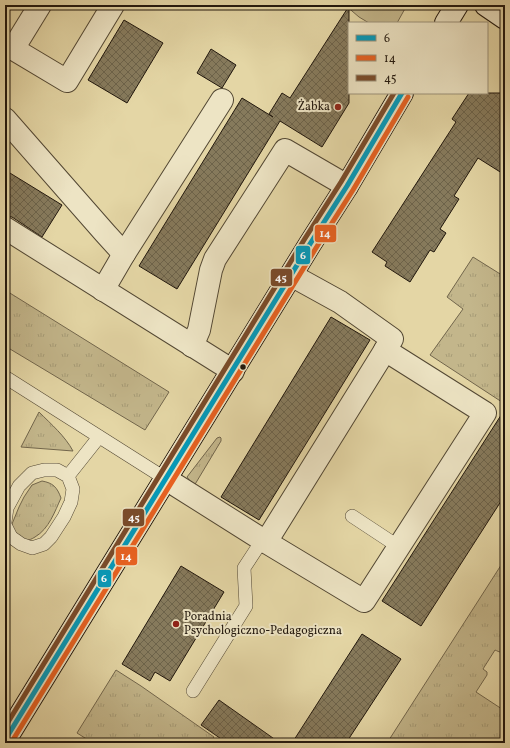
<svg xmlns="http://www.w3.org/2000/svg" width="510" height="748" font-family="Vollkorn,serif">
  <defs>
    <pattern id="grass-tufts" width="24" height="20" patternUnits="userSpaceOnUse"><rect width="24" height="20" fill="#c3b68b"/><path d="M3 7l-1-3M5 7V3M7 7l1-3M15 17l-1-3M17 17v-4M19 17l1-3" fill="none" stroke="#a79c77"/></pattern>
    <pattern id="building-cross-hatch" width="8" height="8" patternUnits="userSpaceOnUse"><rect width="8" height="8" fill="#867a5c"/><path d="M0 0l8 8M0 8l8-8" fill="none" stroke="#6d634a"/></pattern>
  </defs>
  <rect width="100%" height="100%" fill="#e4d6a5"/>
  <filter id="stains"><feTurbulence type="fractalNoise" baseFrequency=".005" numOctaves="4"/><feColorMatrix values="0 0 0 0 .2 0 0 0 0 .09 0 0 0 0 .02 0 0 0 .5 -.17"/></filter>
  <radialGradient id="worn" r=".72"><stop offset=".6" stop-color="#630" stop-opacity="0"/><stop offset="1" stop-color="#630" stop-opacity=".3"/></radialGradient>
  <!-- grass -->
  <g fill="url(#grass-tufts)" stroke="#72664c">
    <polygon points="473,257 505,277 505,404 430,355 463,309 447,297"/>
    <polygon points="5,290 169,392 145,430 5,346"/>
    <path d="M39,412c12,12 26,24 34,39l-52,-4z"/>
    <polygon points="220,437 221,438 221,441 194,486 187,477 217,438"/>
    <path d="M42,481c11,2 15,6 19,17 -6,13 -12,31 -26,39 -3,2 -6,3 -9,4l-14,-11v-6l7,-17 5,-10 8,-12z"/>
    <path d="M505,559v89c-4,6 -5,4 -10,2l-12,19 4,3v3l-11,17 29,19v32h-118z"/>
    <polygon points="116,670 141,686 214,737 209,743 93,743 77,733"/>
  </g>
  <!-- green -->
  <polygon fill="#c3b68b" stroke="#72664c" points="345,5 407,5 397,23 369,23 359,17"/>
  <!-- building -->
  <g fill="url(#building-cross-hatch)" stroke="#21170d">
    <polygon points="349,6 349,103 322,147 280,121 177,289 139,266 242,98 273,117 269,114 282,93 290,98"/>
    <polygon points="124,20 163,43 127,103 88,80"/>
    <polygon points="211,49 236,65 222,88 197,73"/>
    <polygon points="469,93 505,93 505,175 478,158 454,196 459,199 440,229 446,233 434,252 430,250 410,282 385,266 387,262 372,252 456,122 452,119"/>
    <polygon points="5,170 62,205 42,237 12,217 5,216"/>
    <polygon points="331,317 370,340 259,520 221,497"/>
    <polygon points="505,409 505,495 421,626 382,601"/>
    <polygon points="181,566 224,592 170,681 155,672 150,681 122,664"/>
    <polygon points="362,634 401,659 346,743 292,743"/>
    <polygon points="219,700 280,743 227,743 201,725"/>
  </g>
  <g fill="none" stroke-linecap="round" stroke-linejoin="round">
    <defs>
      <g id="lane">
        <polyline points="5,377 166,479"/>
        <polyline points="68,476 99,437"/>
        <polyline points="352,516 399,547"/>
        <polyline points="5,522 7,508 19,486 32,473 44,470 57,470 68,476 73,489 71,502 64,517 51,537 44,544 32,548 21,544 11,537 5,525"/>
        <polyline points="193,691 246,606 244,568 263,539"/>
      </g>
      <g id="street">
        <polyline points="5,44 67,81 113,5"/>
        <polyline points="13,49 40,5"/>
        <polyline points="5,119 105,233 124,254"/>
        <polyline points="5,228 233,371"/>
        <polyline points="103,290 124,254 222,100"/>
        <polyline points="192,346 199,330 211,270 215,259 285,150 347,186"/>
        <polyline points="166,479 266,542 392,339 340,302 291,275"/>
        <polyline points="266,542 364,601 485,413 385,350"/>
      </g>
      <g id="secondary">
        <polyline points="486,5 505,18"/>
        <polyline points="446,23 457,5"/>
        <polyline points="5,740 310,244 347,186 402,93"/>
      </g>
    </defs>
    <!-- lane casing -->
    <use href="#lane" stroke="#524733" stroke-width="14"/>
    <!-- street casing -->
    <use href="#street" stroke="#524733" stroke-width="24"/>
    <!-- secondary casing -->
    <use href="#secondary" stroke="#21170d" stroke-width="24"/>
    <!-- lane -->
    <use href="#lane" stroke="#ede4c4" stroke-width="13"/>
    <!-- street -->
    <use href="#street" stroke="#ede4c4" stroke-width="22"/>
    <!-- secondary -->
    <use href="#secondary" stroke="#ede4c4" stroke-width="22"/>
    <defs>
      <polyline id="bus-1" points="5,740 310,244 347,186 402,93"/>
      <polyline id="bus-2" points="11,743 316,248 353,190 408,97"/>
      <polyline id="bus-3" points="5,727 304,240 341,182 394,93"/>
    </defs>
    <!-- bus-1 casing -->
    <use href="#bus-1" stroke="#ede4c4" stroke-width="8"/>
    <!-- bus-2 casing -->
    <use href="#bus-2" stroke="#ede4c4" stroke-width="8"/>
    <!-- bus-3 casing -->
    <use href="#bus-3" stroke="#ede4c4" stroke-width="8"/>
    <!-- bus-1 -->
    <use href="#bus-1" stroke="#039abb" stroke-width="5"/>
    <!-- bus-2 -->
    <use href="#bus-2" stroke="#e86121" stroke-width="5"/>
    <!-- bus-3 -->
    <use href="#bus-3" stroke="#7a4b2a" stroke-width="5"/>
  </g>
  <!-- markers -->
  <g fill="#8f2418" stroke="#ede4c4" stroke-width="1.5">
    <circle cx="338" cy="107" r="4"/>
    <circle cx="176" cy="624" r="4"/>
  </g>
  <circle fill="#21170d" stroke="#ede4c4" stroke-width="1.5" cx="243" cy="367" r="3.5"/>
  <g text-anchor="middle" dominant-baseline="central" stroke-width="4" stroke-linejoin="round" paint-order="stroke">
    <!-- poi labels -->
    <g font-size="12" fill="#21170d" stroke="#ede4c4" text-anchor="end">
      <text x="330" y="107">Żabka</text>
      <text x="184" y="617" text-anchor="start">Poradnia<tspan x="184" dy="14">Psychologiczno-Pedagogiczna</tspan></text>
    </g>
  </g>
  <g stroke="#ede4c4" stroke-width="1.5">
    <rect x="314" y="224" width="23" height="19" rx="4" fill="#e86121"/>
    <rect x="295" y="245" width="16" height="20" rx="4" fill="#039abb"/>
    <rect x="270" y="268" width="23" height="19" rx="4" fill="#7a4b2a"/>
    <rect x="122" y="508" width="23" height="19" rx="4" fill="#7a4b2a"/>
    <rect x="115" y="546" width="23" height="20" rx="4" fill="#e86121"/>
    <rect x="97" y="569" width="15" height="19" rx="4" fill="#039abb"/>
  </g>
  <g font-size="11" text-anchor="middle" font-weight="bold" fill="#fff">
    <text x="325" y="237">14</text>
    <text x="303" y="259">6</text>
    <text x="281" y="281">45</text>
    <text x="134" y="521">45</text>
    <text x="126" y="560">14</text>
    <text x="104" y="582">6</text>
  </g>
  <!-- margin -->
  <rect width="510" height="748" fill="none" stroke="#e4d6a5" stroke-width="20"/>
  <rect x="6" y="6" width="498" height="736" fill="none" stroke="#21170d" stroke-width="2"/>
  <rect x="10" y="10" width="490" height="728" fill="none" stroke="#21170d"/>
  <!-- legend -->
  <rect x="348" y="22" width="140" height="72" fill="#ede4c4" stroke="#9b927b"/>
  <rect x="356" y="35" width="20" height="6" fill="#039abb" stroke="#9b927b"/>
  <text x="384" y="42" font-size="12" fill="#21170d">6</text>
  <rect x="356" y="55" width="20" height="6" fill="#e86121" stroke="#9b927b"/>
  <text x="384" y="62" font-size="12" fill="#21170d">14</text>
  <rect x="356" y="75" width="20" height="6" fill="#7a4b2a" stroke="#9b927b"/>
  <text x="384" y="82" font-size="12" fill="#21170d">45</text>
  <rect width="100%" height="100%" filter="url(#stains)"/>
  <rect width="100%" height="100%" fill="url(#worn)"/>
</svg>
